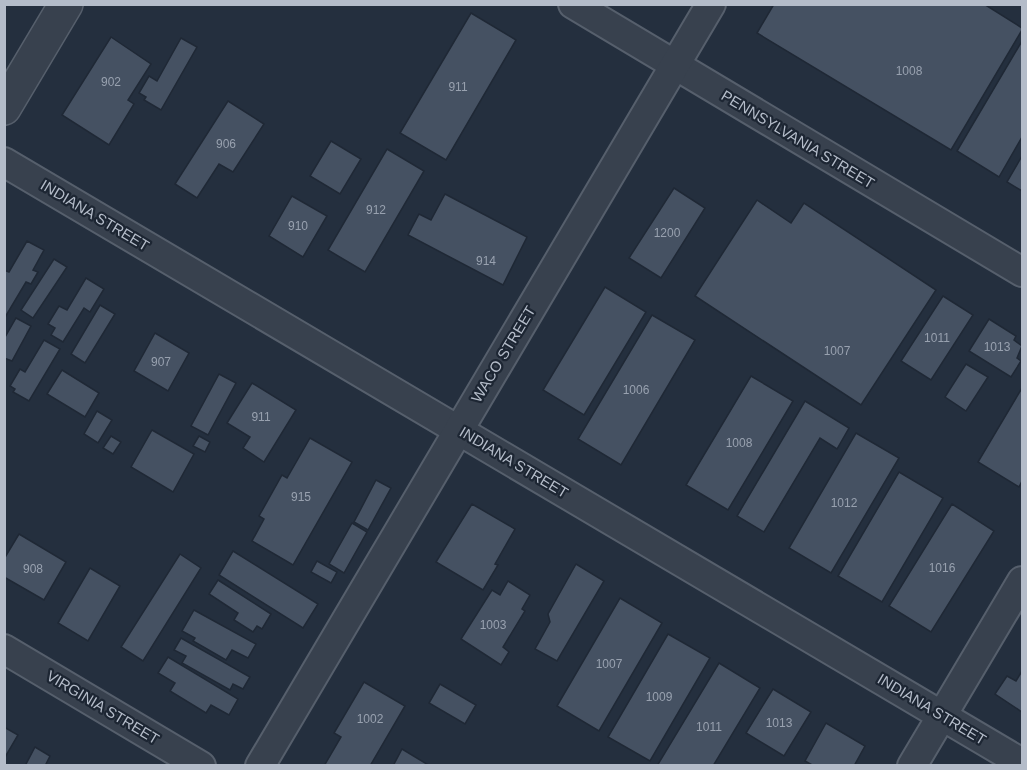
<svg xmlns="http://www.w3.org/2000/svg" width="1027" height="770" font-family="Arial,sans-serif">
  <rect width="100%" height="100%" fill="#242f3e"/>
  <!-- building -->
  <g fill="#455162" stroke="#1f2835" stroke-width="1.5">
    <polygon points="774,4 984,4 1022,28 1022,30 951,150 757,33"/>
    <polygon points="471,13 516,40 446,160 400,133"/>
    <polygon points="111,37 151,64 128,100 134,104 109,145 62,115"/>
    <polygon points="181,38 197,47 161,110 144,100 146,97 139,93 149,76 157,81"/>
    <polygon points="1022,41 1022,137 999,177 957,151"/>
    <polygon points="228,101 264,124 233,172 219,164 197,198 175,184"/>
    <polygon points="331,141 361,159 340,194 310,176"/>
    <polygon points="387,149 424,171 365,272 328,250"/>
    <polygon points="1022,156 1022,191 1007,182"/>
    <polygon points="674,188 705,208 661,278 629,258"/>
    <polygon points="445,194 527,237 503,285 408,235 419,214 431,220"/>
    <polygon points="292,196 327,216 303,257 269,236"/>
    <polygon points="757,200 791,223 804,203 936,290 861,405 695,296"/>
    <polygon points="27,241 44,250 33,270 38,272 31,284 26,282 4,319 4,270 9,272"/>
    <polygon points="54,259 67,267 33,318 21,310"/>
    <polygon points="86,278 104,289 90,312 84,308 63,342 51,335 55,328 48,324 59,306 67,310"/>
    <polygon points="605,287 646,312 584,415 543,390"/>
    <polygon points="943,296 973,315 931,380 901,361"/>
    <polygon points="100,305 115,314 85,363 71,354"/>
    <polygon points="652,315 695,340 621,465 578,439"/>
    <polygon points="16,318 31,326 12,361 4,358 4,339"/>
    <polygon points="989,319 1016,336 1014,340 1022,346 1017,358 1021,361 1011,377 969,351"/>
    <polygon points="155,333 189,353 168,391 134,371"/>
    <polygon points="44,340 60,349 29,401 13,392 15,389 10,386 20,369 25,372"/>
    <polygon points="966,364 988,377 966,411 945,397"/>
    <polygon points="62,370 99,393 85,417 47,394"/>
    <polygon points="219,374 236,383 208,435 191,426"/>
    <polygon points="751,376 793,401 728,510 686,485"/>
    <polygon points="252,383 296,410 264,462 243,448 250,437 227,423"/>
    <polygon points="1022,388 1022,481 1019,487 978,462"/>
    <polygon points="805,401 849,428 837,449 820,438 764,532 737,516"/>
    <polygon points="97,411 112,420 98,443 84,434"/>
    <polygon points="152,430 194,454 173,492 131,467"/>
    <polygon points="856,433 899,458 831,573 789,548"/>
    <polygon points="111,436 121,442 113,454 103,448"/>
    <polygon points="199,436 210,442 205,452 193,446"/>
    <polygon points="310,438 352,462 293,565 252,541 264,519 259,516 282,475 287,478"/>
    <polygon points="899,472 943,498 882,602 838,576"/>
    <polygon points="376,480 391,488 368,530 354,522"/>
    <polygon points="472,504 515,529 495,564 498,565 483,590 436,562"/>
    <polygon points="952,504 994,531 931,632 889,606"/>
    <polygon points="352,523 367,532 344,573 329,564"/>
    <polygon points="19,534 66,562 44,600 4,577 4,559"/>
    <polygon points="233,551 318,604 303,628 219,575"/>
    <polygon points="180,554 201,568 143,661 121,647"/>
    <polygon points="317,561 337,572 331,583 311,572"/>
    <polygon points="576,564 604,581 557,661 535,649 550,622 548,614"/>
    <polygon points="90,568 120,586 88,641 58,623"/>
    <polygon points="218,580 271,614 262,629 257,626 253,632 234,620 238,613 209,594"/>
    <polygon points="508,581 530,595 522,609 525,611 503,647 509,652 501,665 461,639 492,590 500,595"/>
    <polygon points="620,598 662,623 599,731 557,706"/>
    <polygon points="194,610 256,644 248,658 232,650 226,660 193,641 195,638 182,631"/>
    <polygon points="668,634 710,658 650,761 608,737"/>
    <polygon points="181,638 250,677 243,689 233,684 230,690 182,663 186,656 174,650"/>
    <polygon points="168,657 238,699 229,715 211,705 206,713 170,691 175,683 158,673"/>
    <polygon points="719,663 760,688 713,766 657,766"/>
    <polygon points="1022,671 1022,712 995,694 1007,676 1016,681"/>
    <polygon points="364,682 405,706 370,766 324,766 341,737 334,733"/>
    <polygon points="440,684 476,705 465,724 429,703"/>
    <polygon points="773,689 811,712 784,756 746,733"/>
    <polygon points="826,723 865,746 854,766 814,766 805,761"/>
    <polygon points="4,727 18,735 4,759"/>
    <polygon points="35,747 50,756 45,766 25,766"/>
    <polygon points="402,749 430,766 393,766"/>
  </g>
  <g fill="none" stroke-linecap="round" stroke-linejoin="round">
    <defs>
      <g id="minor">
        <polyline points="573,4 1022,272"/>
        <polyline points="4,162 1022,763"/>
        <polyline points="4,649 201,766"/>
        <polyline points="260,766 711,4"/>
        <polyline points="912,766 1022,581"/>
      </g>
      <polyline id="tertiary" points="4,108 66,4"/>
    </defs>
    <!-- minor casing -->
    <use href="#minor" stroke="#565f6c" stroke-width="32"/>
    <!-- tertiary casing -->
    <use href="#tertiary" stroke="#565f6c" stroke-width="36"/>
    <!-- minor -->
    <use href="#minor" stroke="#38414e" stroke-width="28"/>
    <!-- tertiary -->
    <use href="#tertiary" stroke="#38414e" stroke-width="33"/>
  </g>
  <g text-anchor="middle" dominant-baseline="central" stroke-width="4.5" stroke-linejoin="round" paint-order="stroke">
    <!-- number labels -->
    <g font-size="12" fill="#98a1af">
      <text x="909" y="71">1008</text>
      <text x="111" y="82">902</text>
      <text x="458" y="87">911</text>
      <text x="226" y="144">906</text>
      <text x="376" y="210">912</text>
      <text x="298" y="226">910</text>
      <text x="667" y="233">1200</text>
      <text x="486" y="261">914</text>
      <text x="937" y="338">1011</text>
      <text x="997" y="347">1013</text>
      <text x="837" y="351">1007</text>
      <text x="161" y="362">907</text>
      <text x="636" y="390">1006</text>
      <text x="261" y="417">911</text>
      <text x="739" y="443">1008</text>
      <text x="301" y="497">915</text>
      <text x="844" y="503">1012</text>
      <text x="942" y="568">1016</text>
      <text x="33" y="569">908</text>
      <text x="493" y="625">1003</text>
      <text x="609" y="664">1007</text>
      <text x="659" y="697">1009</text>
      <text x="370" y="719">1002</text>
      <text x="779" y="723">1013</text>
      <text x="709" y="727">1011</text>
    </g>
    <!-- street labels -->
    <g font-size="15" fill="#b4bcc9" stroke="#1d2633">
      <text transform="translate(798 139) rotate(31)">PENNSYLVANIA STREET</text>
      <text transform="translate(95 215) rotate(31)">INDIANA STREET</text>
      <text transform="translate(503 354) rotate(-59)">WACO STREET</text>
      <text transform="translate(514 462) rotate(31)">INDIANA STREET</text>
      <text transform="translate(103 707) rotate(31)">VIRGINIA STREET</text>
      <text transform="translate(932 709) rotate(31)">INDIANA STREET</text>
    </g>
  </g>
  <!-- border -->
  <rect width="1027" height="770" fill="none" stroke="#b4bcc9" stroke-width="12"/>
</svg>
